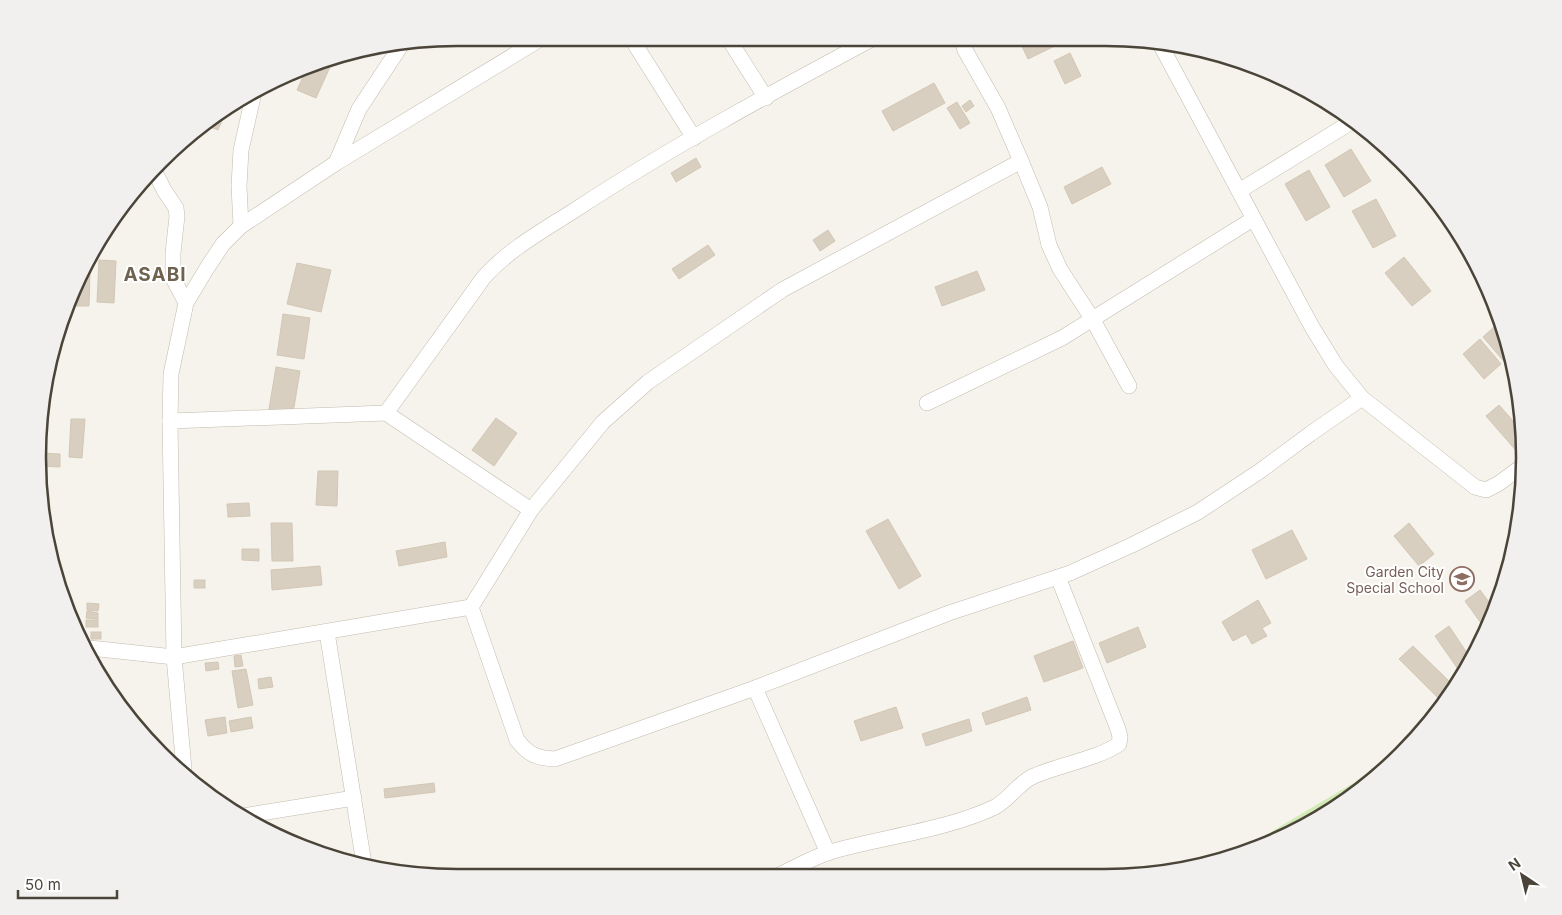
<svg xmlns="http://www.w3.org/2000/svg" width="1562" height="915" font-family="Inter,sans-serif">
  <rect width="100%" height="100%" fill="#f6f3ec"/>
  <!-- green -->
  <polygon fill="#d2eab5" points="1418,734 1401,755 1315,821 1239,855 1229,857 1355,782"/>
  <!-- building -->
  <g fill="#d8cfc1" stroke="#d3c7b4">
    <polygon points="1022,38 1059,38 1061,43 1028,59 1019,40"/>
    <polygon points="1071,38 1085,38 1077,45"/>
    <polygon points="1070,53 1081,76 1065,84 1054,61"/>
    <polygon points="334,58 316,98 297,90 307,68 323,60"/>
    <polygon points="934,83 945,103 893,131 882,111"/>
    <polygon points="970,100 974,106 966,112 962,106"/>
    <polygon points="957,102 970,123 960,129 947,108"/>
    <polygon points="226,111 218,130 203,124"/>
    <polygon points="1351,149 1371,181 1344,197 1325,165"/>
    <polygon points="696,158 701,167 676,182 671,173"/>
    <polygon points="1102,167 1111,184 1072,204 1064,187"/>
    <polygon points="1309,170 1330,207 1306,221 1285,184"/>
    <polygon points="1376,199 1396,236 1373,248 1352,211"/>
    <polygon points="828,230 835,241 820,251 813,240"/>
    <polygon points="708,245 715,255 679,279 672,269"/>
    <polygon points="1404,257 1431,291 1412,306 1385,273"/>
    <polygon points="99,260 116,261 114,303 97,302"/>
    <polygon points="297,263 331,270 321,312 287,304"/>
    <polygon points="977,271 985,290 942,306 935,287"/>
    <polygon points="87,272 90,272 89,306 73,306"/>
    <polygon points="283,314 310,318 304,359 277,355"/>
    <polygon points="1495,326 1505,337 1512,361 1507,365 1483,337"/>
    <polygon points="1480,339 1501,364 1484,379 1463,354"/>
    <polygon points="276,367 300,371 293,413 269,409"/>
    <polygon points="1517,386 1519,402 1511,391"/>
    <polygon points="1499,405 1522,431 1524,450 1519,454 1486,416"/>
    <polygon points="496,418 517,433 494,466 472,450"/>
    <polygon points="71,419 85,419 82,458 69,457"/>
    <polygon points="38,453 60,454 60,467 39,466"/>
    <polygon points="318,471 338,471 337,506 316,505"/>
    <polygon points="249,503 250,516 228,517 227,504"/>
    <polygon points="888,519 921,576 899,589 866,531"/>
    <polygon points="271,523 292,523 293,561 272,561"/>
    <polygon points="1409,523 1434,554 1419,566 1394,536"/>
    <polygon points="1292,530 1307,559 1266,579 1252,550"/>
    <polygon points="445,542 447,557 399,566 396,551"/>
    <polygon points="242,549 259,549 259,561 242,560"/>
    <polygon points="320,566 322,585 272,590 271,570"/>
    <rect x="194" y="580" width="11" height="8"/>
    <polygon points="1480,590 1495,610 1486,630 1465,601"/>
    <polygon points="1258,600 1271,623 1262,628 1267,636 1252,644 1246,634 1233,641 1222,622"/>
    <polygon points="87,603 99,604 98,611 87,610"/>
    <polygon points="87,611 98,613 98,619 86,618"/>
    <rect x="86" y="620" width="12" height="7"/>
    <polygon points="1449,626 1471,659 1462,675 1435,636"/>
    <polygon points="1138,627 1146,647 1107,663 1099,643"/>
    <rect x="91" y="632" width="10" height="7"/>
    <polygon points="1073,641 1083,668 1044,682 1034,656"/>
    <polygon points="1413,646 1452,684 1438,698 1399,659"/>
    <polygon points="241,655 243,666 235,667 234,656"/>
    <polygon points="218,662 219,669 206,671 205,663"/>
    <polygon points="246,669 253,705 238,708 232,671"/>
    <polygon points="271,677 273,687 259,689 258,679"/>
    <polygon points="1027,697 1031,710 986,725 982,713"/>
    <polygon points="896,707 903,728 861,741 854,721"/>
    <polygon points="225,717 227,733 208,736 205,720"/>
    <polygon points="251,717 253,728 231,732 229,721"/>
    <polygon points="969,719 972,731 926,746 922,734"/>
    <polygon points="434,783 435,792 385,798 384,789"/>
  </g>
  <g fill="none" stroke-linecap="round" stroke-linejoin="round">
    <defs>
      <g id="minor">
        <polyline points="631,38 694,138"/>
        <polyline points="728,38 766,98"/>
        <polyline points="961,38 965,50 998,108 1021,161 1040,207 1049,245 1060,269 1093,320 1129,386"/>
        <polyline points="1160,44 1312,327 1336,366 1362,398 1475,487 1486,490 1498,484 1524,465"/>
        <path d="M1021,161l-239,129 -134,92 -45,40 -72,88 -60,97 46,133c12,15 19,18 38,19l200,-71 194,-75 121,-40 62,-28 66,-33 62,-41 50,-37 52,-36"/>
        <polyline points="336,163 359,109 400,47"/>
        <polyline points="156,174 164,190 176,208 177,216 173,253 173,278 186,303"/>
        <polyline points="1239,191 1353,121"/>
        <polyline points="241,226 239,186 241,150 253,97"/>
        <polyline points="927,403 1062,338 1253,219"/>
        <path d="M386,413l98,-136c25,-28 60,-47 91,-67 96,-63 198,-118 299,-172"/>
        <polyline points="170,421 386,413 531,510"/>
        <polyline points="327,632 364,864"/>
        <polyline points="90,648 174,657 471,607"/>
        <polyline points="755,688 828,853"/>
        <polyline points="184,769 174,657 170,421 171,374 186,303 207,268 223,244 241,226 336,163 542,38"/>
        <polyline points="243,816 354,798"/>
        <path d="M775,877c18,-8 36,-19 55,-25 52,-15 117,-22 165,-45 15,-8 24,-25 39,-31 25,-11 63,-17 85,-32l1,-7 -2,-8 -60,-152"/>
      </g>
    </defs>
    <!-- minor casing -->
    <use href="#minor" stroke="#c2bbae" stroke-width="16"/>
    <!-- minor -->
    <use href="#minor" stroke="#fff" stroke-width="15"/>
  </g>
  <!-- icons -->
  <defs>
    <symbol id="school-ring" viewBox="-11 -11 22 22"><circle r="9.5" fill="#fff" stroke="#8d6e63" stroke-width="1.5"/><path d="M0-5L7-2L0 1L-7-2ZM-4 1L0 2.5L4 1V4Q0 6-4 4Z" fill="#8d6e63"/></symbol>
  </defs>
  <g fill-rule="evenodd">
    <use href="#school-ring" x="1448" y="565" width="28" height="28"/>
  </g>
  <g text-anchor="middle" dominant-baseline="central" stroke-width="4" stroke-linejoin="round" paint-order="stroke">
    <!-- education labels -->
    <g font-size="14" fill="#785e54" stroke="#fff" text-anchor="end">
      <text x="1444" y="571">Garden City<tspan x="1444" dy="16">Special School</tspan></text>
    </g>
    <!-- district labels -->
    <g font-size="19" font-weight="bold" letter-spacing="1" fill="#6e6250" stroke="#fff">
      <text x="155" y="274">ASABI</text>
    </g>
  </g>
  <!-- crop -->
  <path d="M0 0H1562V915H0ZM457 46H1105A411 411 0 0 1 1516 457V458A411 411 0 0 1 1105 869H457A411 411 0 0 1 46 458V457A411 411 0 0 1 457 46Z" fill="#f1f0ef" fill-rule="evenodd"/>
  <path fill="none" stroke="#4b4439" stroke-width="2.5" d="M457 46H1105A411 411 0 0 1 1516 457V458A411 411 0 0 1 1105 869H457A411 411 0 0 1 46 458V457A411 411 0 0 1 457 46Z"/>
  <!-- north arrow -->
  <g transform="translate(1522 875) rotate(325)" stroke="#ffffff" stroke-width="4" paint-order="stroke">
  <path d="M0-4L9 19L0 12L-9 19Z" fill="#4b4439"/>
  <text y="-8" font-size="14" font-weight="bold" text-anchor="middle" fill="#4b4439">N</text>
  </g>
  <!-- scale -->
  <path d="M18 890v8h99v-8" fill="none" stroke="#4b4439" stroke-width="2.5"/>
  <text x="25" y="890" font-size="15" fill="#4b4439" stroke="#ffffff" stroke-width="4" paint-order="stroke">50 m</text>
</svg>
